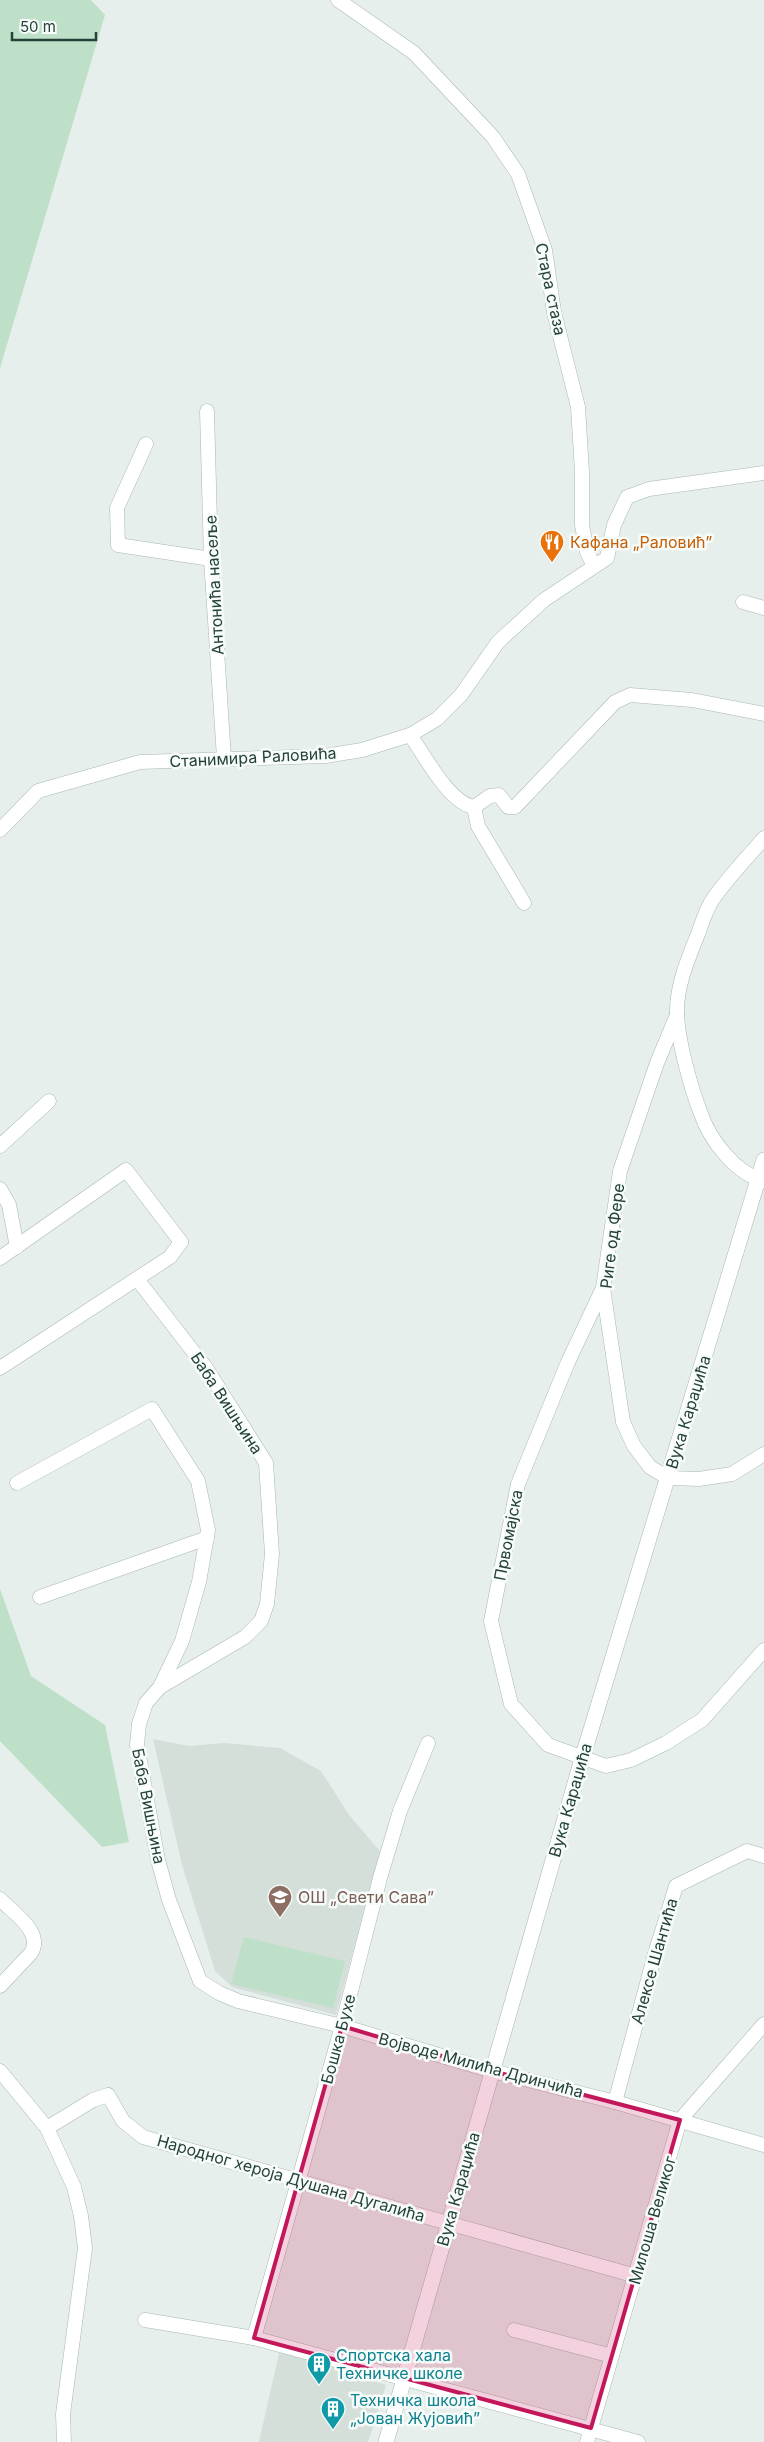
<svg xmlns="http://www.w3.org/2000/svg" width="764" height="2442" font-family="Inter,sans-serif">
  <rect width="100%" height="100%" fill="#e6efeb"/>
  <!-- built -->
  <g fill="#d4dfda">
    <polygon points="153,1739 189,1746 224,1743 280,1748 321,1771 349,1815 380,1851 336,2015 232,1987 215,1971 182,1865"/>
    <polygon points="280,2349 386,2385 368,2442 259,2442"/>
  </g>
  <!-- green -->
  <g fill="#bfe0c8">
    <polygon points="0,0 91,0 105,15 0,368"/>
    <polygon points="0,1589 31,1676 105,1725 129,1842 102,1847 0,1741"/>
    <polygon points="244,1937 345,1961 333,2008 231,1984"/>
  </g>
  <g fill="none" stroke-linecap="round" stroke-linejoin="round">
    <defs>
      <g id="minor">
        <polyline points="338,0 414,53 493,137 518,174 545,250 554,312 578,407 582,472 582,525 587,552 594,566"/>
        <polyline points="207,411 211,559 224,758"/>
        <polyline points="146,444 117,508 118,545 211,559"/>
        <polyline points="743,602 764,608"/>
        <path d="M410,735c15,21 39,68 64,72l16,-11 9,-1 9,12h7l100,-105 15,-7 62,5 72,14"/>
        <polyline points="474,807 478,826 524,903"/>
        <polyline points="0,830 38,791 140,762 325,756 362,750 410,735 437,719 461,695 498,642 544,600 607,558 614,525 627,497 649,489 764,473"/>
        <path d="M764,838c-17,20 -36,39 -51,61 -7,10 -11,24 -15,35 -10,25 -22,53 -21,80 1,28 14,74 24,100 9,26 35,60 63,67"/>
        <polyline points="677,1015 657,1063 620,1171 603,1288 623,1422 634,1446 650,1467 668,1478 699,1479 732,1474 764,1454"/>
        <polyline points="0,1146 49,1101"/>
        <polyline points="0,1189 9,1205 17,1247"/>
        <polyline points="0,1258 126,1170 181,1242 170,1257 0,1368"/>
        <polyline points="137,1279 206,1368 266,1463 272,1554 267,1604 261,1621 245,1637 160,1687 146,1703 139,1724 137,1745 158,1860 169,1900 200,1981 219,1993 238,2001 342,2026 492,2071 615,2102 764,2145"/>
        <polyline points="603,1288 568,1362 518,1484 491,1621 511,1704 548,1745 606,1766 631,1760 666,1743 702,1720 764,1650"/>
        <polyline points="17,1483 152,1409 198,1481 208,1530 199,1582 182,1641 160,1687"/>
        <polyline points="40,1597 207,1538"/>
        <path d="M0,1899c13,14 44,33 31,54l-31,33"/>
        <polyline points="0,2071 47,2128 74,2187 81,2216 85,2248 63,2414 64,2442"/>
        <polyline points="615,2102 655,1954 676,1886 747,1851 764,1856"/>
        <polyline points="47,2128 93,2100 108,2095 123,2121 143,2137 636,2276"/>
        <polyline points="145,2320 254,2338 638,2442"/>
        <polyline points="514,2330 612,2356"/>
        <polyline points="254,2338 342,2026 380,1878 400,1811 428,1743"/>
        <polyline points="587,2442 680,2120 764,2024"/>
      </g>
      <polyline id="tertiary" points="386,2442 582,1759 764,1160"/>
    </defs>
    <!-- minor casing -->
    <use href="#minor" stroke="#a8b8b2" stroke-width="15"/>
    <!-- tertiary casing -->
    <use href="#tertiary" stroke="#a8b8b2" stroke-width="16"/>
    <!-- minor -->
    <use href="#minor" stroke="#fff" stroke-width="14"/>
    <!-- tertiary -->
    <use href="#tertiary" stroke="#fff" stroke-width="15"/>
  </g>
  <!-- marked area -->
  <path fill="#c2185b" fill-opacity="0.2" stroke="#c2185b" stroke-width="4" stroke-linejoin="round" d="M342,2026l150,45 188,49 -89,308 -337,-90z"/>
  <!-- icons -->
  <defs>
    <symbol id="restaurant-pin" viewBox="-11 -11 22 30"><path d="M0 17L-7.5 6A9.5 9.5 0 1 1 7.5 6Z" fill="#e8710a" stroke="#f7fbf9"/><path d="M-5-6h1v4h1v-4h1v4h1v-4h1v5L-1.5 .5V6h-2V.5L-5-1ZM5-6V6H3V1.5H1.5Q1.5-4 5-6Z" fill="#fff"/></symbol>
    <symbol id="school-pin" viewBox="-11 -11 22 30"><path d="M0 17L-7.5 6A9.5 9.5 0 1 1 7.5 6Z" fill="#8d6e63" stroke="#f7fbf9"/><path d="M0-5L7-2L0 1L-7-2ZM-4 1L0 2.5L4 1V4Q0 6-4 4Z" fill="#fff"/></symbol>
    <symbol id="building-pin" viewBox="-11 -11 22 30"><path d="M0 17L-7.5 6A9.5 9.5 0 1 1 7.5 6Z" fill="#0f9aa8" stroke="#f7fbf9"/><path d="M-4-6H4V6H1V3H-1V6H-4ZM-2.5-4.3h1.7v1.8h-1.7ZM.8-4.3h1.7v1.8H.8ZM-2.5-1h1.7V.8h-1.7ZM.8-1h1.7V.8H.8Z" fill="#fff"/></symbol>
  </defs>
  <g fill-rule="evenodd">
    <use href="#restaurant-pin" x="538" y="528" width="28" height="38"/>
    <use href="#school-pin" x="266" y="1883" width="28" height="38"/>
    <use href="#building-pin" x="305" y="2350" width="28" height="38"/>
    <use href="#building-pin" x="319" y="2395" width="28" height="38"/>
  </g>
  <g text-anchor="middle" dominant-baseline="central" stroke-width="5" stroke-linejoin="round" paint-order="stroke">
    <!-- street labels -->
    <g font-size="16" fill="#24423a" stroke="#f7fbf9">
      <text transform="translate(551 289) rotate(78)">Стара стаза</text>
      <text transform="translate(214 585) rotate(-93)">Антонића насеље</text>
      <text transform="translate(253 757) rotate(-3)">Станимира Раловића</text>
      <text transform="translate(612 1236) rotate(-83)">Риге од Фере</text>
      <text transform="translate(227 1403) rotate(57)">Баба Вишњина</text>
      <text transform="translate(688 1412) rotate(-73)">Вука Караџића</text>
      <text transform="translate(508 1535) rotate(-79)">Првомајска</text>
      <text transform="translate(570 1800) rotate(-74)">Вука Караџића</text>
      <text transform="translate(149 1806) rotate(79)">Баба Вишњина</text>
      <text transform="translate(654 1961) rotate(-74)">Алексе Шантића</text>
      <text transform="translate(338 2039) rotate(-75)">Бошка Бухе</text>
      <text transform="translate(481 2065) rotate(15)">Војводе Милића Дринчића</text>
      <text transform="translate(291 2178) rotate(16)">Народног хероја Душана Дугалића</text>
      <text transform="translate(458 2189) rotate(-74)">Вука Караџића</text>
      <text transform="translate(652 2220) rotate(-74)">Милоша Великог</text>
    </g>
    <!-- food labels -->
    <g font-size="16" fill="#c56008" stroke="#f7fbf9" text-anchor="start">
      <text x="570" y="542">Кафана „Раловић”</text>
    </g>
    <!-- education labels -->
    <g font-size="16" fill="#785e54" stroke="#f7fbf9" text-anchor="start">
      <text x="298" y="1897">ОШ „Свети Сава”</text>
    </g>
    <!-- culture labels -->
    <g font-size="16" fill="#0d838f" stroke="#f7fbf9" text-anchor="start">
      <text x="336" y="2355">Спортска хала<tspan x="336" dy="18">Техничке школе</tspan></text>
      <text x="350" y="2400">Техничка школа<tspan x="350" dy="18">„Јован Жујовић”</tspan></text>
    </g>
  </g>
  <!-- scale -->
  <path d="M12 32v8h84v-8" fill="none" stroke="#24423a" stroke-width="2.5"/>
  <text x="20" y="32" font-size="15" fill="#24423a" stroke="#f7fbf9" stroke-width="4" paint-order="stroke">50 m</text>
</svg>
